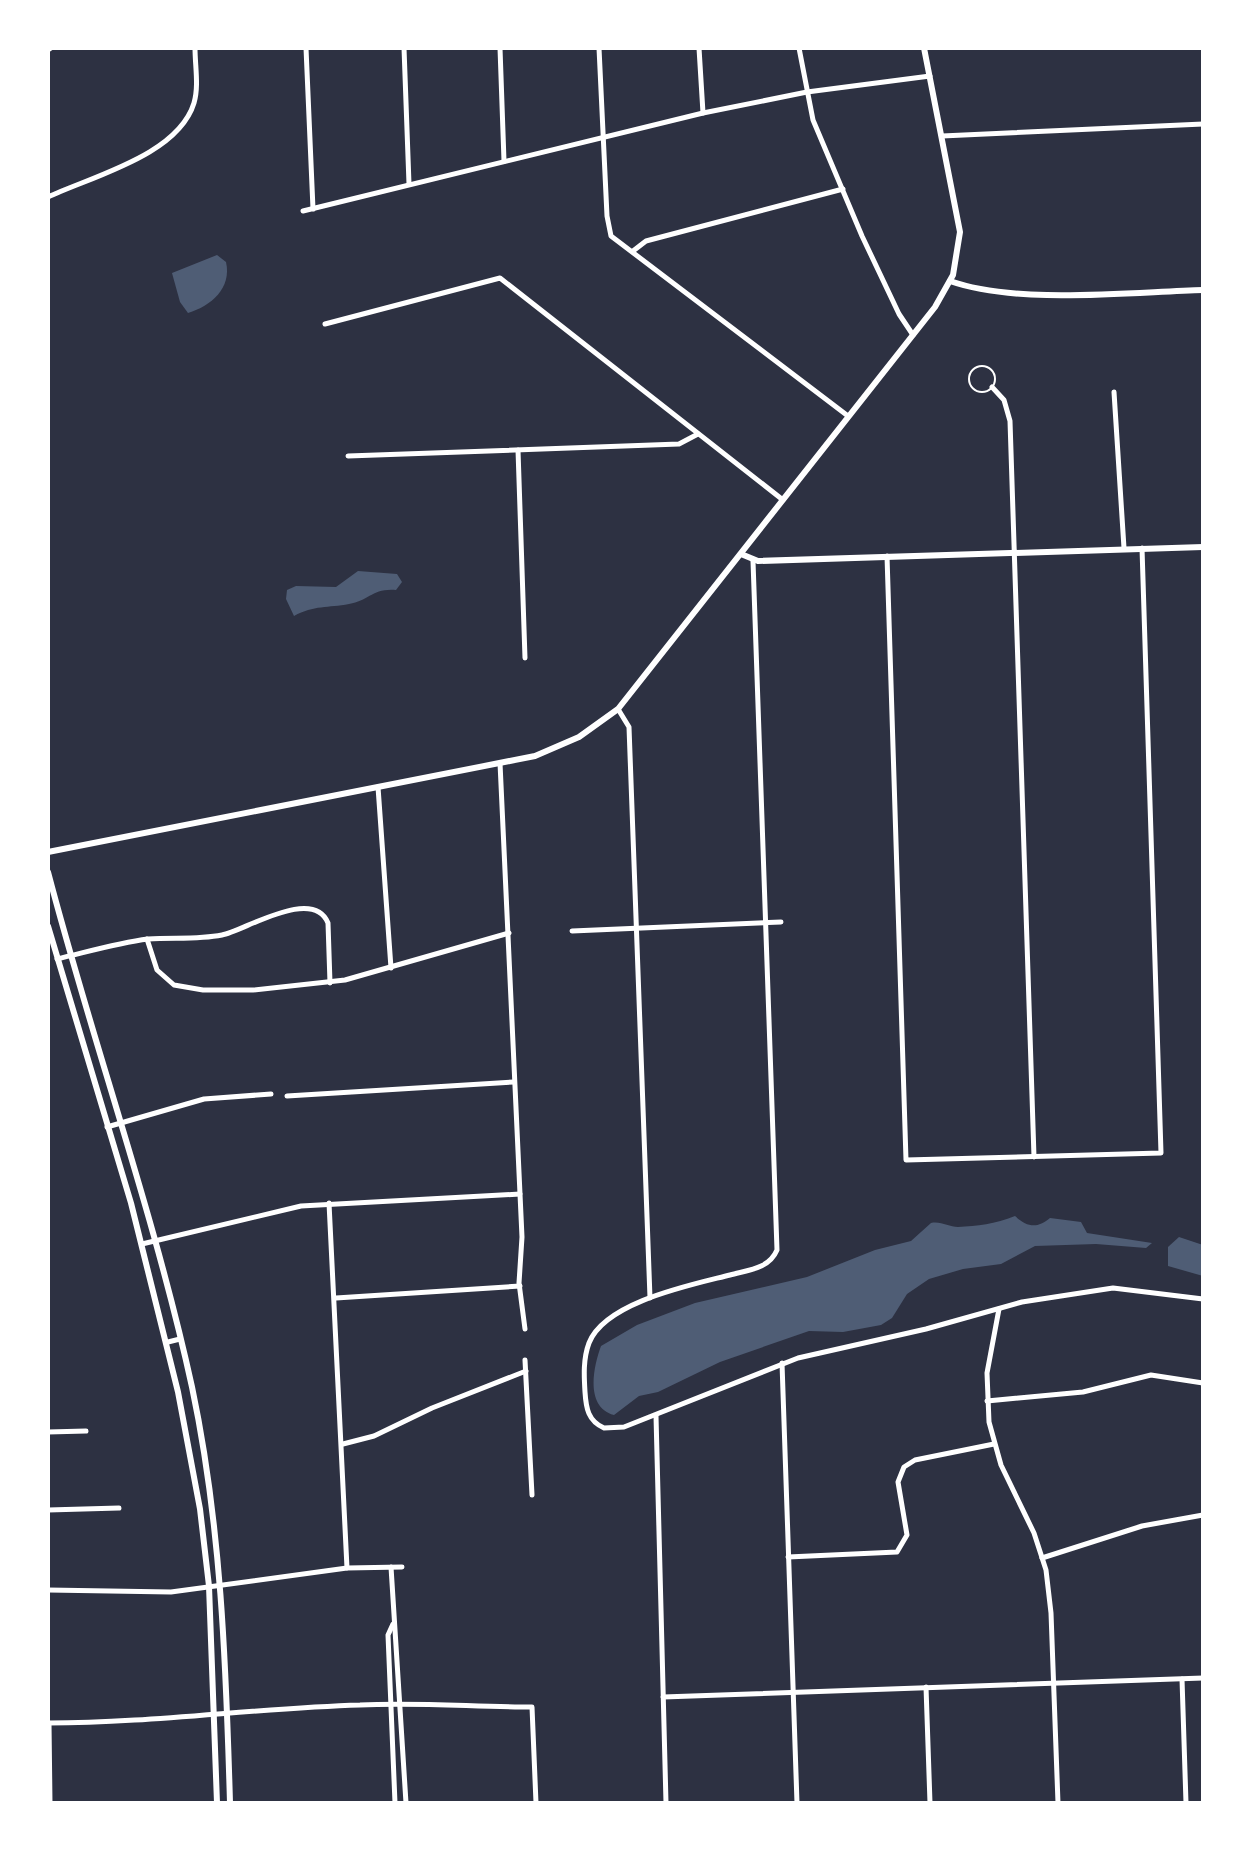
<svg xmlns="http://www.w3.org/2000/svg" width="1251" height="1851" font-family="'DM Sans',sans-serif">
  <rect width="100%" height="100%" fill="#2d3142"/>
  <!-- water -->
  <g fill="#4f5d75">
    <path d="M217,255l9,7c6,26 -15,44 -38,51l-8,-11 -8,-29z"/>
    <path d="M358,571l39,3 5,8 -6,8c-24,-2 -27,11 -47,14 -21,4 -35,1 -55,12l-8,-17 1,-9 9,-4 40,1z"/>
    <path d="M1015,1216c12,11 22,13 35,2l31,4 6,11 65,10 -6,5 -50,-4 -61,2 -34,18 -38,5 -34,10 -22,15 -15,24 -11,7 -38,7 -34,-1 -89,31 -62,30 -19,4 -25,19c-29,-8 -21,-47 -13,-69l36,-21 58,-22 112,-26 68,-27 36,-9 20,-18c10,-2 18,4 27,4 19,-1 37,-3 57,-11z"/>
    <polygon points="1179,1237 1203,1245 1203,1276 1168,1266 1168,1247"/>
  </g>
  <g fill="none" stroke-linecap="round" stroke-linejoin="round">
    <!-- service -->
    <circle stroke="#fff" stroke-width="2" cx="982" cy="379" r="13"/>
    <!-- minor -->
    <g stroke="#fff" stroke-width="5">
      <polyline points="306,48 313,209"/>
      <polyline points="404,48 409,184"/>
      <polyline points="500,48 504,161"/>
      <polyline points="599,48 607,216 611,236 848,416"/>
      <polyline points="699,48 703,113"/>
      <polyline points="799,48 813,120 862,236 899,314 913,335"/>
      <polyline points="48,50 51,48"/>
      <polyline points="942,136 1203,124"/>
      <path d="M48,197c45,-21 130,-42 146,-94 5,-17 1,-37 1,-55"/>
      <polyline points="303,211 703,113 807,92 930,76"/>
      <polyline points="633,251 646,241 843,189"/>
      <polyline points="325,324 500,278 783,500"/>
      <polyline points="992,387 1004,400 1010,421 1034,1157"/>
      <polyline points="1114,392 1124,548"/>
      <polyline points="518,450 525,658"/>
      <polyline points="348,456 679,444 698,434"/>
      <polyline points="887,556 906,1160 1161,1153 1142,548"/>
      <path d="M753,561l24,689c-8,19 -29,20 -47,25 -39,10 -125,27 -141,68 -6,16 -5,33 -4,49 1,16 3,29 19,36l20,-1 174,-69 128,-29 96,-27 91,-14 90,11"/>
      <polyline points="618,709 629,727 650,1298"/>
      <polyline points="500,763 522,1237 519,1283 525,1329"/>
      <polyline points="378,787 391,968"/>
      <polyline points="572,931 781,922"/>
      <polyline points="147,939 157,970 174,985 203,990 253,990 345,980 509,933"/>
      <path d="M57,959c30,-7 60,-16 91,-20 24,-2 49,1 74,-4 22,-4 91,-49 106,-12l2,60"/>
      <polyline points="287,1096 514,1082"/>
      <polyline points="107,1127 204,1099 271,1094"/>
      <polyline points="329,1203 347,1568"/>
      <polyline points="142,1244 301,1206 520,1194"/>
      <polyline points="336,1298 520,1286"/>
      <polyline points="999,1309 987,1373 989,1422 1001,1465 1034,1533 1046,1570 1051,1613 1058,1803"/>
      <polyline points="168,1342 180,1339"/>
      <polyline points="525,1360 532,1495"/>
      <polyline points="782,1363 797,1803"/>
      <polyline points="987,1401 1083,1392 1151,1375 1203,1383"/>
      <polyline points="656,1416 666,1803"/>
      <polyline points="48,1432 86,1431"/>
      <polyline points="343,1444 374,1436 432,1408 526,1371"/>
      <polyline points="48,1510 119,1508"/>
      <polyline points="788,1557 897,1552 907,1535 898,1482 904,1467 915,1460 994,1444"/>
      <polyline points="1042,1558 1142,1526 1203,1515"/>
      <polyline points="391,1567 406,1803"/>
      <polyline points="48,1590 171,1592 347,1568 402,1567"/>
      <polyline points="393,1624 388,1635 395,1803"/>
      <polyline points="1182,1679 1186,1803"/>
      <polyline points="926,1687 930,1803"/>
      <polyline points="663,1697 1203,1678"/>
      <path d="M48,1723c104,0 208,-15 312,-18 57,-3 115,2 172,2l4,96"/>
      <polyline points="49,1723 50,1803"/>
    </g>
    <!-- tertiary -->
    <g stroke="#fff" stroke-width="6">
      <path d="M950,281c68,24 180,11 253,9"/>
      <polyline points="741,554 758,561 1203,547"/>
      <polyline points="48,852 535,756 579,737 618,709 935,307 953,275 960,232 924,48"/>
      <path d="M48,872c45,172 106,341 144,515 29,137 34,276 38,416"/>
      <polyline points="48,926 131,1203 178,1392 200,1509 209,1586 217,1803"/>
    </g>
  </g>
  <!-- border -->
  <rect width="1251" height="1851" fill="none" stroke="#ffffff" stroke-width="100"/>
</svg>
